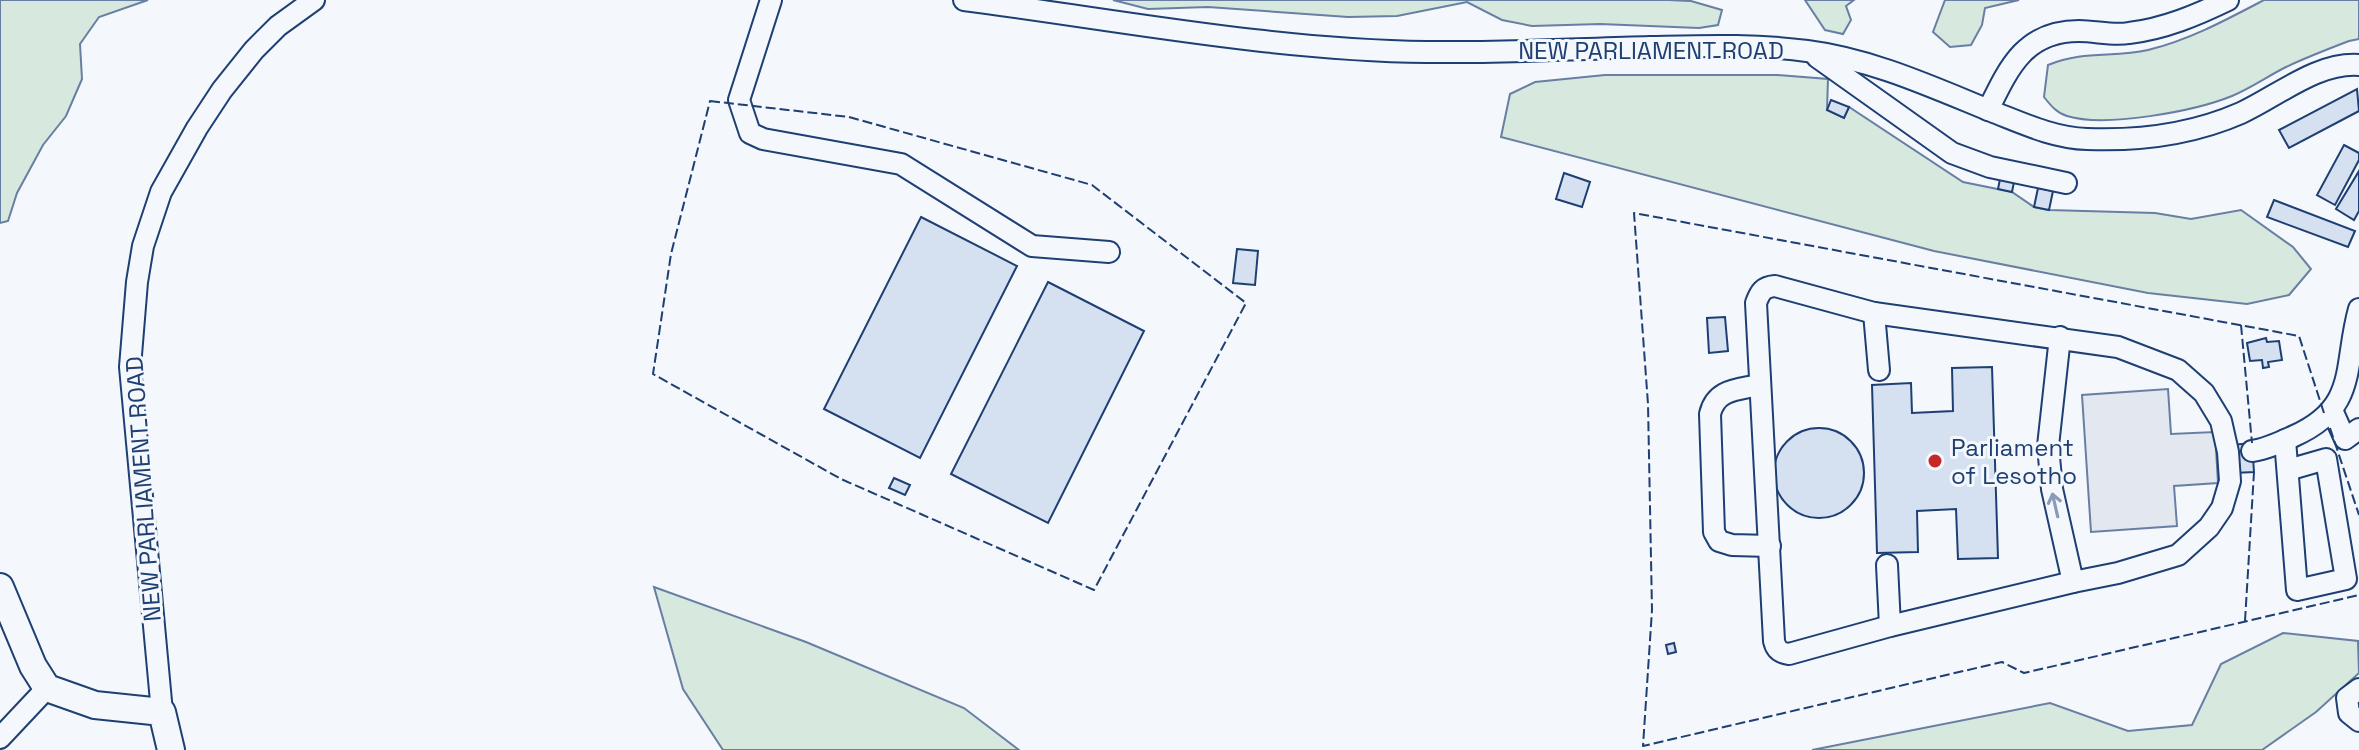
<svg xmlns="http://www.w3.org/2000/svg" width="2359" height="750" font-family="'Space Grotesk',sans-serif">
  <rect width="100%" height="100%" fill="#f4f7fb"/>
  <!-- green -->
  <g fill="#d7e8df" stroke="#687fa3" stroke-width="2">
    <polygon points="0,0 148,0 99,17 80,44 82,79 66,116 43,145 17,193 8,221 0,223"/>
    <polygon points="1113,0 1668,0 1691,1 1722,10 1718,25 1699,28 1600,24 1532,26 1502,20 1467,2 1397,16 1348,17 1208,7 1148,9"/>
    <polygon points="1805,0 1854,0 1846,6 1851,20 1843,34 1825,30"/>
    <polygon points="1945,0 2019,0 1985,8 1982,25 1971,45 1950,47 1933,32"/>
    <path d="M2264,0h95v39l-10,2c-21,8 -42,16 -63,26 -18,9 -35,21 -54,29 -37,15 -127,32 -165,20 -10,-3 -16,-10 -23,-19l4,-32c36,-15 65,-7 100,-15 41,-10 78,-30 116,-50z"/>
    <polygon points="1605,75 1777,75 1828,79 1827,110 1844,118 1849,107 1963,182 2012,192 2034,207 2049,210 2155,213 2191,219 2241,210 2293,247 2311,269 2289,295 2247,304 2148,293 1934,251 1501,137 1510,94 1535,82"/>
    <polygon points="654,587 806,642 964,708 1019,750 723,750 683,689"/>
    <polygon points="2283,633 2358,641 2359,673 2316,712 2262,750 1812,750 2050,703 2128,731 2192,725 2221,664"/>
  </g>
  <!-- parking -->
  <polygon fill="#e3e8f0" stroke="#687fa3" stroke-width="2" points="2168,389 2171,434 2215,432 2218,483 2174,486 2177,526 2091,532 2082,395"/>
  <!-- building -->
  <g fill="#d5e0f0" stroke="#1d3f73" stroke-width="2">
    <polygon points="2357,89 2359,111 2289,148 2279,130"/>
    <polygon points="1831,100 1849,107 1844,118 1827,110"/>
    <polygon points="2344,145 2359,153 2359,160 2335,205 2317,195"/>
    <polygon points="2359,171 2359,211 2354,220 2336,209"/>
    <polygon points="1564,173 1590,182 1582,207 1556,199"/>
    <polygon points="2000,179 2014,182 2012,192 1998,189"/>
    <polygon points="2038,188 2053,191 2049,210 2034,207"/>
    <polygon points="2274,200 2355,231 2348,247 2267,217"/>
    <polygon points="921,217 1017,266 920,458 824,409"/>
    <polygon points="1237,249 1258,251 1255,285 1233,283"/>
    <polygon points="1048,282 1144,331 1048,523 951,474"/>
    <polygon points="1725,317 1728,351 1709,353 1707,318"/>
    <polygon points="2266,338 2267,342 2279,341 2282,360 2268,362 2269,367 2263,368 2262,360 2250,361 2247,343"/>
    <polygon points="1992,367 1998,558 1958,559 1956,509 1917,511 1918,552 1877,553 1872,385 1911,383 1912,413 1953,411 1952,368"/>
    <circle cx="1819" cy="473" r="45"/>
    <polygon points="2252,443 2254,472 2234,473 2232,445"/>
    <polygon points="894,478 910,485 905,495 889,488"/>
    <polygon points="1674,643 1676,652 1668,654 1666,645"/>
  </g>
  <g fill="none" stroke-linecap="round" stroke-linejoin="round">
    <defs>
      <g id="minor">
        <polyline points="771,0 739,100 750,133 763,139 901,164 1032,246 1109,252"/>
        <path d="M964,0c154,20 308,50 463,52 74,1 149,-3 223,-5 52,-1 105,-3 157,4 64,8 125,36 184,60 31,12 62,27 96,28 51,2 106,-5 154,-26 37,-17 76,-51 118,-48"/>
        <polyline points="1817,57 1952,153 1990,167 2066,183"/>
        <path d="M1988,110c21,-43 37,-79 91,-79 17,0 34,5 50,2 35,-4 68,-18 99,-33"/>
        <path d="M1775,286l99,27 244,34 60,23 26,23 17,28 7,31 2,29 -8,27 -13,19 -31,28 -60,18 -45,9 -183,44 -101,28c-9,-1 -13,-4 -15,-13l-18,-338c4,-11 7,-16 19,-17z"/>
        <polyline points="1874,313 1879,370"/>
        <polyline points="2060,337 2048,446 2052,489 2073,582"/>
        <path d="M1759,385c-22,5 -43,4 -49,29l4,118 5,9 13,4 38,1"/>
        <polyline points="2332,410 2345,439 2359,429"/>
        <polyline points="2285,440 2297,590 2346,579 2326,459 2288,470"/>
        <path d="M2252,451c15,-2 29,-9 42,-15 65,-29 49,-70 65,-127"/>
        <polyline points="1887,565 1890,626"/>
        <polyline points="2359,689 2347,698 2349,713 2359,721"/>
        <polyline points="162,712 130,367 137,282 143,246 161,192 197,128 222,90 254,50 278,26 314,0"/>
        <polyline points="0,738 47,688"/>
      </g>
      <polyline id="major" points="0,587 33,666 47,688 95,705 162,712 171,750"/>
    </defs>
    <!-- minor casing -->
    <use href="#minor" stroke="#1d3f73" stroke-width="24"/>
    <!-- major casing -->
    <use href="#major" stroke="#1d3f73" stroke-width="30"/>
    <!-- minor -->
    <use href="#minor" stroke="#f4f7fb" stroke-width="20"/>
    <!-- major -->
    <use href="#major" stroke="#f4f7fb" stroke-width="26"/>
    <!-- fence -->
    <g stroke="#1d3f73" stroke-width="2" stroke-dasharray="10 4" stroke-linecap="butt">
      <polygon points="710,101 849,117 1092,185 1246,303 1094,590 841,479 653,374 671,254"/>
      <polyline points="2241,325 2252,443"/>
      <polyline points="2324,413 2299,336 1634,213 1648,404 1652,610 1643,746 2002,662 2024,673 2359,595"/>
      <polyline points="2330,428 2359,515"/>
      <polyline points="2245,621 2254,472"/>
    </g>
  </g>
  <!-- one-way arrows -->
  <defs><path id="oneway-shaft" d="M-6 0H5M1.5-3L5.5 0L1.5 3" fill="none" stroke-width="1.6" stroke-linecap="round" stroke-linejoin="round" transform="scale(2)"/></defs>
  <use stroke="#889bb7" href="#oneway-shaft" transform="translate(2055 505) rotate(-103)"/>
  <!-- markers -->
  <circle fill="#c62828" stroke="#f4f7fb" stroke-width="3" cx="1935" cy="461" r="8"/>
  <g text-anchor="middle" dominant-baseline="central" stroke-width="6" stroke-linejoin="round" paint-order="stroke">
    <!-- street labels -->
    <g font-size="24" fill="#1d3f73" stroke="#f4f7fb">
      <text x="1651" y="50">NEW PARLIAMENT ROAD</text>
      <text transform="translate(143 489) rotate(-94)">NEW PARLIAMENT ROAD</text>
    </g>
    <!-- poi labels -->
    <g font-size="24" fill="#1d3f73" stroke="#f4f7fb" text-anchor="start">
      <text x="1951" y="447">Parliament<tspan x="1951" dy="28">of Lesotho</tspan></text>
    </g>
  </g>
</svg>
